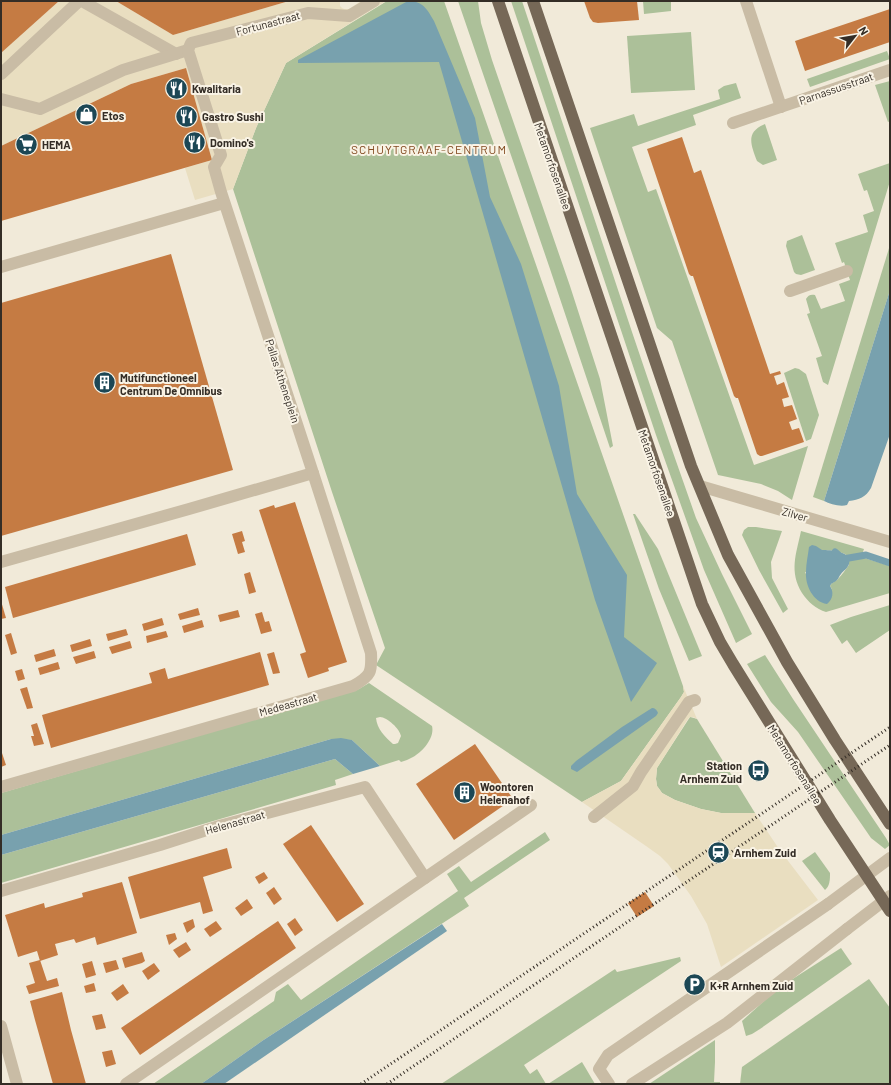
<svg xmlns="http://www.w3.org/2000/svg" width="891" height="1085" font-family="Barlow,sans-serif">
  <rect width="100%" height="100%" fill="#f1ead9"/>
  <!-- green -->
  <g fill="#acc099" fill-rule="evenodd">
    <polygon points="387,1 444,1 683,686 684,692 681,697 621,781 582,802 376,665 385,648 332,492 233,189 256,128 286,63"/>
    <polygon points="458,1 478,1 481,23 492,60 570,286 600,379 613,446 610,448 549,266"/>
    <polygon points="511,1 522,1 632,332 670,444 696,518 722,574 752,634 736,643 704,570 656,435"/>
    <polygon points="643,1 671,1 671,11 644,14"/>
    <polygon points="691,32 695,90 631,93 627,36"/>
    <polygon points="887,51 890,59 810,87 807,79"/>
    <polygon points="890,81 890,121 888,122 875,85"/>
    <polygon points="736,83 741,98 693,115 696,125 632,147 648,192 656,189 754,465 808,446 792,500 778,491 761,484 718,475 672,341 657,328 590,128 634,114 638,126 720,99 718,90 724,86"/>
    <path d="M765,124l12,36 -14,5 -6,-4c-6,-16 -12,-29 8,-37z"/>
    <path d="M890,163v18l-62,204 -5,-3 -7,-24 6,-2 -15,-42 3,-1 -4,-14c2,-4 5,-5 9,-4l6,14 24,-8 -6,-17 11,-4 -6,-18 -2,1 -7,-20 33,-11 -5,-17 11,-4 -7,-21 -3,1 -6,-17z"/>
    <polygon points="802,235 815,270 801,275 796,274 794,272 786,246 787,241"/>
    <polygon points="890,245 890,290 824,501 813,497"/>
    <polygon points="795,368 799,369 806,374 819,415 811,439 806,441 784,373"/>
    <polygon points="633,514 635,514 658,549 702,656 689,661 659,589"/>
    <polygon points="748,527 756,527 782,531 771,562 772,578 788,609 783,613 759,570 742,535 744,530"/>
    <path d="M801,531l63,18 -3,8 29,9v27l-64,19c-10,-3 -18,-10 -24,-19 -13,-22 -6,-38 -1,-62zM822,550c5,0 22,1 25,6 2,2 2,6 2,9 -4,5 -7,10 -11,14 -3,3 -6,3 -8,7l2,3 -27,-16z"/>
    <polygon points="890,605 890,630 856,653 847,640 842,644 830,625 851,617"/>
    <polygon points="765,655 793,699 886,838 890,845 885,849 871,838 849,806 798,732 771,702 747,664"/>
    <path d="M369,683l63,43c3,12 -10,26 -19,31 -4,2 -8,4 -12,5l-2,-2 -19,6 -28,-26 -21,-1 -330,96v-42l358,-104zM380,717c7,0 20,12 21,19l-3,7 -3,1h-2c-8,-7 -16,-15 -17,-26z"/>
    <polygon points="690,717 694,718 697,719 755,813 721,813 701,809 675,800 662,793 657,786 656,779 657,768 664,757"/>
    <polygon points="335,759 353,774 335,780 336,785 1,883 1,855"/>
    <polygon points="545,832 550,840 464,898 469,906 262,1041 201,1084 153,1084 274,1001 276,992 288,984 301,1000 458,891 447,874 459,866 471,882"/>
    <path d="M815,852l15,21c0,6 0,13 -5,17l-23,-29z"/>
    <polygon points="841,948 852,964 760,1029 752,1034 746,1036 742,1021 774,992 791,980"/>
    <polygon points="680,957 681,961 524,1065 530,1074 537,1069 546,1084 441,1084 615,969 617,972"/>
    <polygon points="869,979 890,1008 890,1084 740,1084 742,1067"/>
    <polygon points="715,1040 715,1062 714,1082 720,1082 720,1084 649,1084"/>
    <polygon points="582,1062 595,1084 548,1084"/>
  </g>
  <!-- plaza -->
  <g fill="#e9dec0">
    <polygon points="59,1 116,1 173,35 289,1 340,1 340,6 342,8 344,9 349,9 361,1 386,1 286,63 256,128 233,189 195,200 185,168 212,160 186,68 131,84 1,146 1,53"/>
    <polygon points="683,686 697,719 693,717 690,717 688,719 664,757 657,768 656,779 657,786 660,790 662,793 675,800 701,809 721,813 755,813 779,849 818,900 721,967 707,924 691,896 668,864 660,856 646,846 582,802 621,781 681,697 684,692"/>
  </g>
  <!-- water -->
  <g fill="#78a1ae">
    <path d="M408,1c15,0 19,8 26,20l41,97 15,79 31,67 38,122 18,108 50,81 -3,62 33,26 -26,39 -36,-102 -156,-538 -141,1v-3z"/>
    <path d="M890,290v144l-19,54c-5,9 -12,12 -22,13l-2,4c-7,2 -17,-1 -23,-4z"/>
    <path d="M812,545l4,1 6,4c8,0 31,1 27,14 -1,4 -6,7 -8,10 -2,2 -2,4 -4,6 -3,3 -5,2 -7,6 4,6 3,13 -3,18 -14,-2 -22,-19 -21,-32 0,-8 2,-17 3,-25z"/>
    <path d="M652,708c3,0 5,2 6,5l-2,3 -79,56 -6,-3v-3l5,-5 46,-34z"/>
    <polygon points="341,738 352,740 380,766 353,774 335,759 1,855 1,835 331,739"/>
    <polygon points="442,924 447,931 224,1084 201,1084 262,1041"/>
  </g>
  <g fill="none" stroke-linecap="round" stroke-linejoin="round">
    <!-- stream -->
    <polyline stroke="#78a1ae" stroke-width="7" points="835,552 843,559 866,555 890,563"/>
  </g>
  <!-- building -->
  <g fill="#c57b43">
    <polygon points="1,1 59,1 1,53"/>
    <polygon points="116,1 289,1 173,35"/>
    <polygon points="584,1 637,1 639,20 598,23 593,22 590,18"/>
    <polygon points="890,9 890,42 805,71 795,41"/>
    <polygon points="186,68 212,160 1,221 1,146 131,84"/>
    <polygon points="682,137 694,173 701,170 770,374 780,371 781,374 774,376 777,385 784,382 789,397 782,399 784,407 792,405 797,419 789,422 792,430 799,428 804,442 762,456 760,456 757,454 738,398 736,398 734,396 693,276 691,276 689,274 647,149"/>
    <polygon points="171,254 233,470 1,536 1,303"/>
    <polygon points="295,502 347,662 328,668 329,671 308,678 300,654 306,652 259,510 274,505 275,508"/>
    <polygon points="242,531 245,541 242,542 245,552 238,554 232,534"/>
    <polygon points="187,534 196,565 13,618 5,587"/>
    <polygon points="250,572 256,592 249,594 244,574"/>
    <polygon points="1,601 6,618 1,619"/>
    <polygon points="198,608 200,615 180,620 178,614"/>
    <polygon points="238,610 240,617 220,622 218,615"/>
    <polygon points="262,612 265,622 269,621 272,631 261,634 255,614"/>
    <polygon points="162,618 164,625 144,631 142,624"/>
    <polygon points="202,620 204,627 184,633 182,626"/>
    <polygon points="126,629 128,635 108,641 106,634"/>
    <polygon points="166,631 168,637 147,643 146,636"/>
    <polygon points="11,633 17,653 11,655 5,635"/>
    <polygon points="90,639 92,646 72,652 70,645"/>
    <polygon points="130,641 132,648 112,654 109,647"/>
    <polygon points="54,649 56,656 36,662 34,655"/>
    <polygon points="94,651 96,658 76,664 73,657"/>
    <polygon points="260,652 269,685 51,748 42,715 152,683 149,673 165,668 168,679"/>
    <polygon points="274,652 280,673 273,674 267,654"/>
    <polygon points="58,662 60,669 40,675 38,668"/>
    <polygon points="22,669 25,679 18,681 15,671"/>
    <polygon points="27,687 33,708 27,709 20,689"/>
    <polygon points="37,723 44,744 34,746 31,736 34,736 31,725"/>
    <polygon points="475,744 513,799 454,840 416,784"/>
    <polygon points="1,750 6,765 1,767"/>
    <polygon points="311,825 364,904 337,922 283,844"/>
    <polygon points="227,848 232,868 203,877 213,911 203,914 200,902 140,919 128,877"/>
    <polygon points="264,872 268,878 259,884 255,877"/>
    <polygon points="122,882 137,933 97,945 95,937 76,943 74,939 55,944 58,955 40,961 37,951 18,957 5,915 44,903 45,908 83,897 82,893"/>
    <polygon points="274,887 282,899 274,905 266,893"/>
    <polygon points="645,892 654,906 637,917 628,903"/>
    <polygon points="247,899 253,908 241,916 235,908"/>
    <polygon points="295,918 303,930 295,936 287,924"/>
    <polygon points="193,919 195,927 187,933 183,923"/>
    <polygon points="216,921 222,929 210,937 204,929"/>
    <polygon points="278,921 296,948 140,1055 121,1028"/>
    <polygon points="175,933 177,939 169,945 166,935"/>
    <polygon points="186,942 191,950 179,958 173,950"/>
    <polygon points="142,952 145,961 142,963 125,968 122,958"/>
    <polygon points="40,960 47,981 57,978 59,986 29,994 26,986 35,983 29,963"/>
    <polygon points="116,960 119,969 106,973 103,963"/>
    <polygon points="92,961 96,975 86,978 82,964"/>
    <polygon points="154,963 160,971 148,980 142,971"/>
    <polygon points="94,983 96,991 86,993 84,986"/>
    <polygon points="123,984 129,993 117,1001 111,993"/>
    <polygon points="62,992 71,1030 86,1084 53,1084 35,1020 30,1001"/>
    <polygon points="102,1014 106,1028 96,1030 92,1016"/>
    <polygon points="112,1050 116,1064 106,1067 102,1052"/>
  </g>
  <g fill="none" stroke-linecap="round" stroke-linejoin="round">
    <!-- lane -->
    <g stroke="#c9bca5" stroke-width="12">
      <polyline points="790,291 847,271"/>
      <polyline points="609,1084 599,1069 608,1055 828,904"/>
      <polyline points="632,1084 727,1023 847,929"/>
    </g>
    <!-- street -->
    <g stroke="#c9bca5" stroke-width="12">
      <polyline points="82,1 176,54"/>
      <polyline points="746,1 781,107"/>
      <polyline points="1,74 79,1"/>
      <polyline points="1,99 40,109 123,70 188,50"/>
      <polyline points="733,123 890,70"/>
      <polyline points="1,267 224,203"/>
      <polyline points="700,486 890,542"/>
      <polyline points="1,562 189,509 313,473 221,192 214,167 221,155 188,50 191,43 308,13 349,16 374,1"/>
      <path d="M1,787l352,-101c18,-10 19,-14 18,-33l-58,-180"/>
      <polyline points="594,817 633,786 641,772 689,702 695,700"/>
      <polyline points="1,891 160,845 219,826 365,787 425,878"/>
      <polyline points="828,904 890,858"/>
      <polyline points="847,929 890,896"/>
      <polyline points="1,1026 17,1084"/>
      <polyline points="126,1084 531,805"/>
    </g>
    <!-- primary -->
    <g stroke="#766857" stroke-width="12">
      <polyline points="498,1 702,604 720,642 733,664 830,820 890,911"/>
      <polyline points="533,1 691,466 728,555 787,662 835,740 890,824"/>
    </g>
    <!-- rail -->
    <g stroke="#342d26" stroke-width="3" stroke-dasharray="1 3" stroke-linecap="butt">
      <polyline points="361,1084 890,727"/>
      <polyline points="387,1084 890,745"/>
    </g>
  </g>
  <!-- icons -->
  <defs>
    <symbol id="restaurant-disc" viewBox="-11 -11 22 22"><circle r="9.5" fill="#1c4755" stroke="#f9f3e5"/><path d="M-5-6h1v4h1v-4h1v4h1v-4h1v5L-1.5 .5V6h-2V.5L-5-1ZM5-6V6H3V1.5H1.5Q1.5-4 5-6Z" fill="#fff"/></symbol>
    <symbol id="shop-disc" viewBox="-11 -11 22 22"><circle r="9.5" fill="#1c4755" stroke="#f9f3e5"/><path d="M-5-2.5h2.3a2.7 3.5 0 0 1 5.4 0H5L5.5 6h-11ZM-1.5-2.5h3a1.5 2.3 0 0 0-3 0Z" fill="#fff"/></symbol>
    <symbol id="supermarket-disc" viewBox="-11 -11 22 22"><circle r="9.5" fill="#1c4755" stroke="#f9f3e5"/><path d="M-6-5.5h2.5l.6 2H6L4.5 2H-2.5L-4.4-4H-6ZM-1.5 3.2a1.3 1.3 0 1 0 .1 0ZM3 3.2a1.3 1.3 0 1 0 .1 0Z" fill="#fff"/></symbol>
    <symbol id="building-disc" viewBox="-11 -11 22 22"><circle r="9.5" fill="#1c4755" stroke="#f9f3e5"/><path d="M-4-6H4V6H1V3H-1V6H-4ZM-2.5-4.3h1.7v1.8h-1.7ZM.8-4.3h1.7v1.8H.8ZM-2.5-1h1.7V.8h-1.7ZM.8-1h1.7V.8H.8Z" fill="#fff"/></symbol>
    <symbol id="bus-disc" viewBox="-11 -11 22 22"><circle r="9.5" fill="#1c4755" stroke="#f9f3e5"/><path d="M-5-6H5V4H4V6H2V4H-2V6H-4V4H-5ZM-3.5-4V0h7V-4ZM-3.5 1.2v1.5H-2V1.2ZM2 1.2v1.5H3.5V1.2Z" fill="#fff"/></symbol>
    <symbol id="station-disc" viewBox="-11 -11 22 22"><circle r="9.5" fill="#1c4755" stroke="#f9f3e5"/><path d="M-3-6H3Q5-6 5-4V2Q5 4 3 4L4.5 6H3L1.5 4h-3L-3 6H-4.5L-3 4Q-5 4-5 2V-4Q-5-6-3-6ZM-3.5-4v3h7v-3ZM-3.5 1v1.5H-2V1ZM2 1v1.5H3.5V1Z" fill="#fff"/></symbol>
    <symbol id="parking-disc" viewBox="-11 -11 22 22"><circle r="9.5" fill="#1c4755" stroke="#f9f3e5"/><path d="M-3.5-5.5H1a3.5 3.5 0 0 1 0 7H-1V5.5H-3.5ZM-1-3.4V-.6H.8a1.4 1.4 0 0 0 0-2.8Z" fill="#fff"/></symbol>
  </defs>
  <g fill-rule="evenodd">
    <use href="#restaurant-disc" x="164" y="76" width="25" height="25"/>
    <use href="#shop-disc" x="74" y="102" width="25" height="25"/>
    <use href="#restaurant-disc" x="174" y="104" width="25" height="25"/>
    <use href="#restaurant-disc" x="182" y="130" width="25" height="25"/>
    <use href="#supermarket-disc" x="14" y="132" width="25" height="25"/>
    <use href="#building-disc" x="92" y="370" width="25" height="25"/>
    <use href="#bus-disc" x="746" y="758" width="25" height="25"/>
    <use href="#building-disc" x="452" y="780" width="25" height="25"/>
    <use href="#station-disc" x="706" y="840" width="25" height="25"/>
    <use href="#parking-disc" x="682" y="972" width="25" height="25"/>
  </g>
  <g text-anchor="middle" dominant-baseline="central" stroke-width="4" stroke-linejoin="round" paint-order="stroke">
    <!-- street labels -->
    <g font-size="11" fill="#342d26" stroke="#f9f3e5">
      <text transform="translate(268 23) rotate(-15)">Fortunastraat</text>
      <text transform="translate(836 88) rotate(-19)">Parnassusstraat</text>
      <text transform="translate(553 166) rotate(71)">Metamorfosenallee</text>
      <text transform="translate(283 381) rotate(72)">Pallas Atheneplein</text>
      <text transform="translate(657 473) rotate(71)">Metamorfosenallee</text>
      <text transform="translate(795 514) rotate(16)">Zilver</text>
      <text transform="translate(288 704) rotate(-16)">Medeastraat</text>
      <text transform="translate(795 764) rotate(58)">Metamorfosenallee</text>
      <text transform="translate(235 822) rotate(-16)">Helenastraat</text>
    </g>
    <!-- poi labels -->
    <g font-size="11" font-weight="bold" fill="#342d26" stroke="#f9f3e5" text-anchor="start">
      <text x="192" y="88">Kwalitaria</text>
      <text x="102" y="115">Etos</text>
      <text x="202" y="116">Gastro Sushi</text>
      <text x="210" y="142">Domino's</text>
      <text x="42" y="144">HEMA</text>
      <text x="120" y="377">Mutifunctioneel<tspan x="120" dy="13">Centrum De Omnibus</tspan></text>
      <text x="742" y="765" text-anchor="end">Station<tspan x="742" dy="13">Arnhem Zuid</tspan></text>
      <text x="480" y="786">Woontoren<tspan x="480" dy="13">Helenahof</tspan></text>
      <text x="734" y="852">Arnhem Zuid</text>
      <text x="710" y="985">K+R Arnhem Zuid</text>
    </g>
    <!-- neighbourhood labels -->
    <g font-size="12" letter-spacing="1" fill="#834a20" stroke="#f9f3e5">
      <text x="429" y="149">SCHUYTGRAAF-CENTRUM</text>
    </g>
  </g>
  <!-- border -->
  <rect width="891" height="1085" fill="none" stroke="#342d26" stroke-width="4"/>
  <!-- north arrow -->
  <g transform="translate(855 36) rotate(59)" stroke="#f9f3e5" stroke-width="3" paint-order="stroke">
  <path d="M0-3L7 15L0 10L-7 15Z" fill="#342d26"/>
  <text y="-6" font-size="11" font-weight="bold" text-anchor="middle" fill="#342d26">N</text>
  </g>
</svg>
